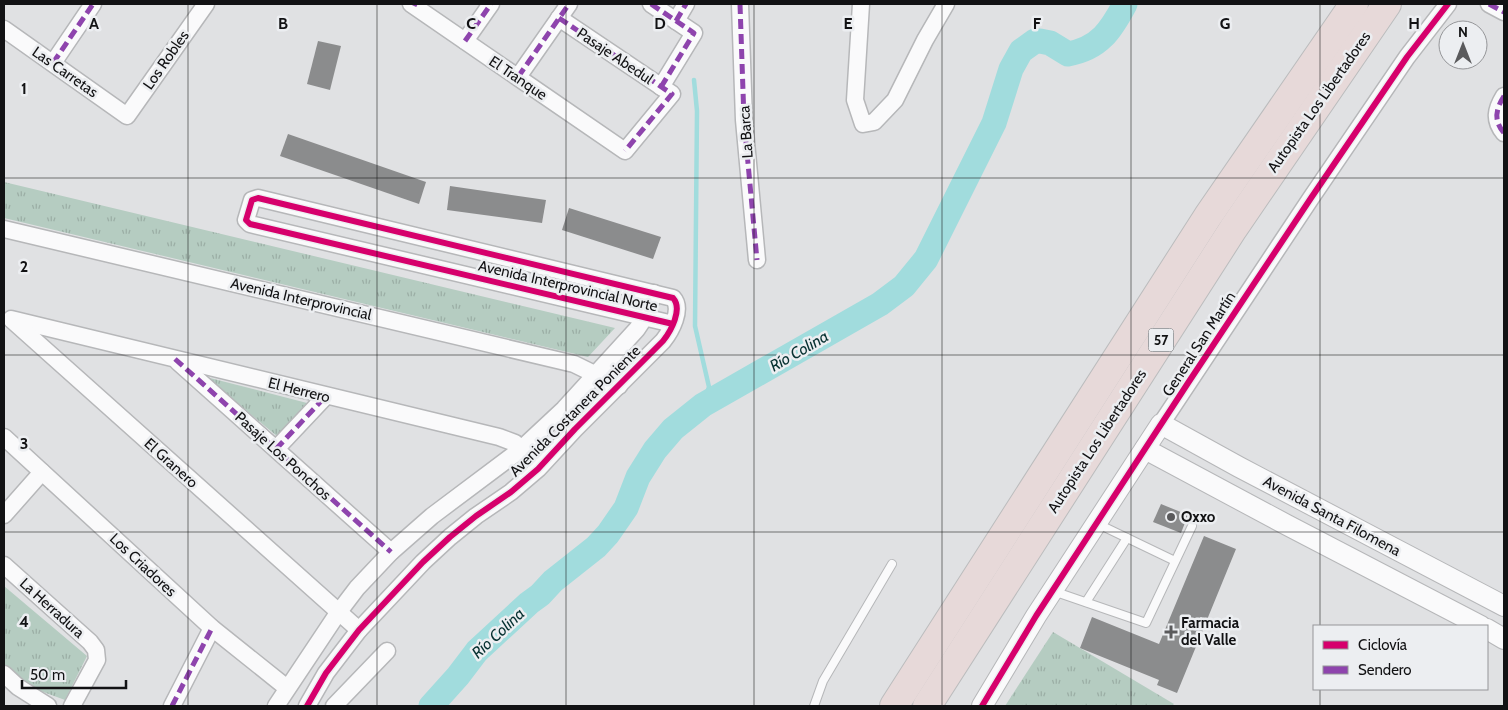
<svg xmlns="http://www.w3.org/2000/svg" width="1508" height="710" font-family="Cabin,sans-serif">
  <defs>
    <pattern id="grass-tufts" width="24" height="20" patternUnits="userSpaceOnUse" patternTransform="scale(1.25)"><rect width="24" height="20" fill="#b5ccc1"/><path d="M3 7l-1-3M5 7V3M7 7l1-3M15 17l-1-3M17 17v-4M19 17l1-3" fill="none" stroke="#9baea5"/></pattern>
  </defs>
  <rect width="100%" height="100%" fill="#e0e1e3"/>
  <!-- grass -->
  <g fill="url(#grass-tufts)">
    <polygon points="4,182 548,312 615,328 588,357 4,218"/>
    <polygon points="206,377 307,403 278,437"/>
    <polygon points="4,586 87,656 65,700 27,686 4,664"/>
    <polygon points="1053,632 1174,704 1172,706 1005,706"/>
  </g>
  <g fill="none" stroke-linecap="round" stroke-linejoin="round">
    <!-- stream -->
    <polyline stroke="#a1dcdd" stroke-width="4.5" points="694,80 697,111 695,326 709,387 703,405"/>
    <!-- river -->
    <path stroke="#a1dcdd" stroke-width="25" d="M431,706l27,-30 19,-25 52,-48 11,-8 13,-14 43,-34 12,-13 18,-26 12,-31 17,-27 18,-21 30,-24 177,-101 24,-18 22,-27 68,-136 17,-54 10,-18 14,-10h5l10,2 18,11c32,-6 43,-24 57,-50"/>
  </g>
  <!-- building -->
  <g fill="#8b8c8d">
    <polygon points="318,41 341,46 330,90 307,84"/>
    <polygon points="288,134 426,182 419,204 280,156"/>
    <polygon points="450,186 546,200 542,223 447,210"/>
    <polygon points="569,208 661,237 653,259 562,230"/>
    <polygon points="1161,504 1188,515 1181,533 1153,522"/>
    <polygon points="1204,536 1236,549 1177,693 1157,685 1159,680 1080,648 1092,617 1159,644"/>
  </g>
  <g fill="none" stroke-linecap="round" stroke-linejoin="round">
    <defs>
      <g id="service">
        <polyline points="1098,524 1175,561"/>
        <polyline points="1053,591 1146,623 1192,526"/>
        <polyline points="1086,602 1127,538"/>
        <polyline points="814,706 823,681 892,564"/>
      </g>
      <g id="minor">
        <polyline points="411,4 625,151 672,94 559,18"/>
        <polyline points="651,4 694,33 661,87"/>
        <polyline points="740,4 744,120 757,260"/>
        <polyline points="861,4 855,100 863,124 874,122 895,100 925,40 946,4"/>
        <polyline points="1489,4 1504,12"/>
        <polyline points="676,21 686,4"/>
        <polyline points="4,29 127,116 206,4"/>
        <polyline points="465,41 491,4"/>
        <polyline points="53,63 93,4"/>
        <polyline points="518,77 569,4"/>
        <path d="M1504,96c-8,13 -11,24 0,37"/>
        <polyline points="4,229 574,364 619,386"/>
        <polyline points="11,319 499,437 515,443 520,450"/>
        <polyline points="13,321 359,630"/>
        <polyline points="178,362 391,552"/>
        <polyline points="1161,424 1311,198 1407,57 1448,4"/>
        <polyline points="4,437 212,628 287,688"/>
        <polyline points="276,449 326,396"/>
        <polyline points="4,515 42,472"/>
        <polyline points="4,565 90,642 96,650 97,660 72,706"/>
        <polyline points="4,674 18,687 48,706"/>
        <polyline points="172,706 212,628"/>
        <polyline points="276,706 338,613 357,588 391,552 432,516 520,450 564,409 637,329 645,317 654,293"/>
        <path d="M307,706l19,-33 33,-43 64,-68 27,-25 26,-21 35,-24 27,-23 37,-40 88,-88c8,-10 20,-32 10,-43l-415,-100 -6,2 -6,20 4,4 423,100"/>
        <polyline points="334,706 387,651"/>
      </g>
      <g id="tertiary">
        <polyline points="1145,449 1287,525 1481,626"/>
        <polyline points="1487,629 1504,639"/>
        <polyline points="982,706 1036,616 1161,424 1239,467 1504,606"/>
      </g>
      <g id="motorway">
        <polyline points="894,706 1208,216 1354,4"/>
        <polyline points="927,706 1233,229 1387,4"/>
      </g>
    </defs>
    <!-- service casing -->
    <use href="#service" stroke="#b6b7b9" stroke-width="10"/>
    <!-- minor casing -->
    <use href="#minor" stroke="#b6b7b9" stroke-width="19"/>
    <!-- tertiary casing -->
    <use href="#tertiary" stroke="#b6b7b9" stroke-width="22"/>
    <!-- motorway casing -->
    <use href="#motorway" stroke="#bbbcbd" stroke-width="30"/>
    <!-- service -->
    <use href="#service" stroke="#fafafb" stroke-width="8"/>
    <!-- minor -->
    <use href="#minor" stroke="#fafafb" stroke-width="16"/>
    <!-- tertiary -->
    <use href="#tertiary" stroke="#fafafb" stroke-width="20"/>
    <!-- motorway -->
    <use href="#motorway" stroke="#e7d9d9" stroke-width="28"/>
    <!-- quiet -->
    <g stroke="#8e44ad" stroke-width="5" stroke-dasharray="10 5" stroke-linecap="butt">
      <polyline points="651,4 694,33 661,87"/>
      <polyline points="740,4 744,120 757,260"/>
      <polyline points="1489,4 1504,12"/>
      <polyline points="414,6 415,4"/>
      <polyline points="559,18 672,94 625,151"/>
      <polyline points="676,21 686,4"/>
      <polyline points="465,41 491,4"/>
      <polyline points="53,63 93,4"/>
      <polyline points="518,77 569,4"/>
      <path d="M1504,96c-8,13 -11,24 0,37"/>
      <polyline points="175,359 391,552"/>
      <polyline points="276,449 326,396"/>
      <polyline points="172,706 212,628"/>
    </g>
    <defs>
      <g id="cycleway">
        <path d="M307,706l19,-33 33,-43 64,-68 27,-25 26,-21 35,-24 27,-23 37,-40 88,-88c8,-10 20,-32 10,-43l-415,-100 -6,2 -6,20 4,4 423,100"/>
        <polyline points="982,706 1036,616 1188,383 1311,198 1407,57 1448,4"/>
      </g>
    </defs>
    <!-- cycleway casing -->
    <use href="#cycleway" stroke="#eceef1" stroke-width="9"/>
    <!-- cycleway -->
    <use href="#cycleway" stroke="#d6006c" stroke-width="6"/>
  </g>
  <!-- grid -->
  <path fill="none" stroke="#121214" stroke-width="1" stroke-opacity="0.55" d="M188,4v702M377,4v702M566,4v702M754,4v702M942,4v702M1131,4v702M1320,4v622M4,178h1500M4,355h1500M4,532h1500M1320,689v17"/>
  <!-- markers -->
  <g fill="#5a5a5c" stroke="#eceef1" stroke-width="2">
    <circle cx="1171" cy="517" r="5"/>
    <path d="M1168.5 624.5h5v5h5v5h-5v5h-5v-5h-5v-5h5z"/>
  </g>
  <g text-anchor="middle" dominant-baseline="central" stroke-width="5" stroke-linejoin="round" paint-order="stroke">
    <!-- shield labels -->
    <rect fill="#eceef1" stroke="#535456" stroke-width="1" x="1148.5" y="328.5" width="25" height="23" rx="4"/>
    <g font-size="14" font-weight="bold" fill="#121214">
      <text x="1161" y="340">57</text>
    </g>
    <!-- street labels -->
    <g font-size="15" fill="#121214" stroke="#eceef1">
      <text transform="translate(615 56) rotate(34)">Pasaje Abedul</text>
      <text transform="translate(166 60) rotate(-55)">Los Robles</text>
      <text transform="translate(65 72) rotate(35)">Las Carretas</text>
      <text transform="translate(518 78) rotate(34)">El Tranque</text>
      <text transform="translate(1319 102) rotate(-55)">Autopista Los Libertadores</text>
      <text transform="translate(746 132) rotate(-94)">La Barca</text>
      <text transform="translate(568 286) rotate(13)">Avenida Interprovincial Norte</text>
      <text transform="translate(301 299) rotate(13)">Avenida Interprovincial</text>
      <text transform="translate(1199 344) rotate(-57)">General San Martín</text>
      <text transform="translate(299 390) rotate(14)">El Herrero</text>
      <text transform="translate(575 411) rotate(-45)">Avenida Costanera Poniente</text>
      <text transform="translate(1097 441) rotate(-57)">Autopista Los Libertadores</text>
      <text transform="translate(283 456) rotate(42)">Pasaje Los Ponchos</text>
      <text transform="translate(171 463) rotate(42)">El Granero</text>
      <text transform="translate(1332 516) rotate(28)">Avenida Santa Filomena</text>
      <text transform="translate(143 565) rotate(43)">Los Criadores</text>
      <text transform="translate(52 608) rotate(42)">La Herradura</text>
    </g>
    <!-- poi labels -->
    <g font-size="15" font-weight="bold" fill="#121214" stroke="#eceef1" text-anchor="start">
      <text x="1181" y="517">Oxxo</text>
      <text x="1181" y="623">Farmacia<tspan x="1181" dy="17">del Valle</tspan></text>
    </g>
    <!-- water labels -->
    <g font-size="16" font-style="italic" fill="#063131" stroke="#eceef1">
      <text transform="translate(799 351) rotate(-30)">Río Colina</text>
      <text transform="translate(498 633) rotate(-43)">Río Colina</text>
    </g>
  </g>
  <g font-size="16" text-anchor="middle" font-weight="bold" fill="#121214" stroke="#eceef1" stroke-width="5" stroke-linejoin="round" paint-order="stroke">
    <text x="94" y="29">A</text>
    <text x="283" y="29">B</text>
    <text x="471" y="29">C</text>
    <text x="660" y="29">D</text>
    <text x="848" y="29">E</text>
    <text x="1037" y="29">F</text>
    <text x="1225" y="29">G</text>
    <text x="1414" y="29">H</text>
    <text x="24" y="94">1</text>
    <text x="24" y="272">2</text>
    <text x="24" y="449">3</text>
    <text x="24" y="627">4</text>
  </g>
  <!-- border -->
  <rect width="1508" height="710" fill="none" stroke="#121214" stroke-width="10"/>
  <!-- legend -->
  <rect x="1313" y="625" width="175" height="65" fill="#eceef1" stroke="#959699"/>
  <rect x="1323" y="641" width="25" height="8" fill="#d6006c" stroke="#959699"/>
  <text x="1358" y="650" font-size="15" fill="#121214">Ciclovía</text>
  <rect x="1323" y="666" width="25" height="8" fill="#8e44ad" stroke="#959699"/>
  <text x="1358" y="675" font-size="15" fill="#121214">Sendero</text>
  <!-- north arrow -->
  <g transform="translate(1463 45)"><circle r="24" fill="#eceef1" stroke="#959699"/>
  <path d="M0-4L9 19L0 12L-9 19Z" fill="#5a5a5c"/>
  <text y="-8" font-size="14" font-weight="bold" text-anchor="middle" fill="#121214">N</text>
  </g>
  <!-- scale -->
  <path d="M22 680v8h104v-8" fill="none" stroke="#121214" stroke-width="2.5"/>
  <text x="30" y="680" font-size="15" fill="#121214" stroke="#eceef1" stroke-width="4" paint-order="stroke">50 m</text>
</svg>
